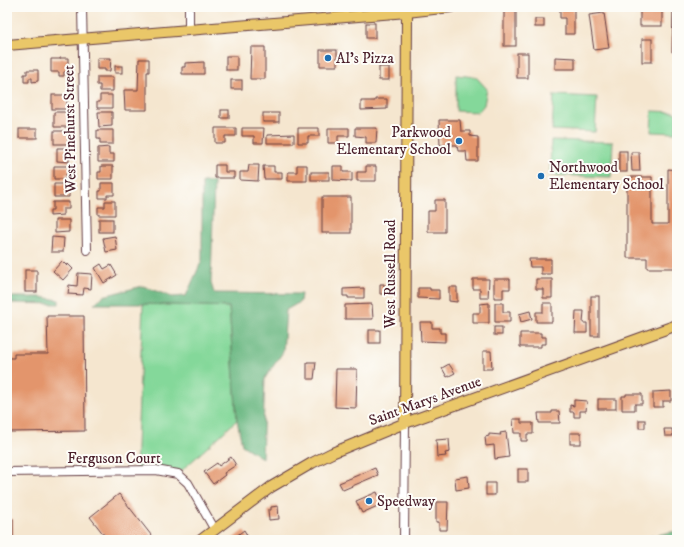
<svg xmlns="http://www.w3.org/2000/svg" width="684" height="547" font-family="'IM FELL DW Pica',serif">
  <rect width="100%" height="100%" fill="#fdfcf7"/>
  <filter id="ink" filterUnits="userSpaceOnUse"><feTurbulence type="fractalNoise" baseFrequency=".025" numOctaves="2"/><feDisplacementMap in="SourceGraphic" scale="8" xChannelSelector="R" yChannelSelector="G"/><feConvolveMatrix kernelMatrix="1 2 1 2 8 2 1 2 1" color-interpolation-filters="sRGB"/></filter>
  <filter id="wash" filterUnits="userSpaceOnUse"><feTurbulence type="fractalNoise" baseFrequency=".012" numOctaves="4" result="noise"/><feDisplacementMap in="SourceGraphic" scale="16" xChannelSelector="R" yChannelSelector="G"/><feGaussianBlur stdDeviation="0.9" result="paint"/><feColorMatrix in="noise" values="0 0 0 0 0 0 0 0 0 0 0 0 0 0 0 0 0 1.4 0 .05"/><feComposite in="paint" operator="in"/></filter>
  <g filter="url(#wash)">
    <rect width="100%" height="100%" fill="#f5e6cf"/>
    <!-- green -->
    <g fill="#84d89a" stroke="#677c62">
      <polygon points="456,75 476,77 487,89 484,105 478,112 456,111"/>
      <polygon points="554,95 597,97 595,132 552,130"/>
      <polygon points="652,111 675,112 677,115 676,133 651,132"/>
      <polygon points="551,140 613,142 611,177 550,175"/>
      <polygon points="143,304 229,307 237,420 178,474 136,470"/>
    </g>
    <!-- forest -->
    <g fill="#6bb882" stroke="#5a6c56">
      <polygon points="202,182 214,182 211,283 214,293 301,294 300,302 286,310 283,352 265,378 262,458 242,445 237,420 229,307 143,304 94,304 103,296 143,286 172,297 186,296 202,260"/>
      <polygon points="7,297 41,297 59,300 59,304 7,303"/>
      <polygon points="677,531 677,540 632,540"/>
    </g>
    <g id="blocks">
      <!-- building -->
      <g fill="#e3956c">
        <rect x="640" y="7" width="22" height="19"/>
        <polygon points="673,7 677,7 677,52 672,52"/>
        <polygon points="560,9 574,9 574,34 565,34 565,18 560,18"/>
        <rect x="504" y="10" width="12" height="36"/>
        <polygon points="604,13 609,48 594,50 589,15"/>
        <rect x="535" y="19" width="9" height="8"/>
        <rect x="366" y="23" width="9" height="15"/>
        <rect x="642" y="39" width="10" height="23"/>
        <polygon points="251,47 265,47 265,79 250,79"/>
        <rect x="320" y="50" width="17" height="16"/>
        <rect x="517" y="53" width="11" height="25"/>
        <rect x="226" y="56" width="11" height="14"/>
        <polygon points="555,57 575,58 575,69 555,69"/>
        <polygon points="60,58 68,58 68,72 64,72 64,76 59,76 59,72 51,72 51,59 60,59"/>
        <polygon points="97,58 111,58 110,71 105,71 105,69 97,69"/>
        <polygon points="139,59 149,59 149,72 147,72 147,110 125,110 124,90 138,90"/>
        <polygon points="204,62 204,74 182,74 182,67 185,67 185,63"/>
        <rect x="115" y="66" width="7" height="7"/>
        <rect x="379" y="67" width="10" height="13"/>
        <polygon points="27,70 38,70 38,81 32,82 32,78 29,78 29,82 24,82 24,74 27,74"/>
        <polygon points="97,77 113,77 113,91 100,91 100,85 97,85"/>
        <rect x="231" y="80" width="11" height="9"/>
        <rect x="52" y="95" width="15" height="14"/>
        <polygon points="100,95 112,95 112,108 97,108 97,102 100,102"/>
        <polygon points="375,99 387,99 387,109 361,110 361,101 375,101"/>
        <rect x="221" y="110" width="8" height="8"/>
        <polygon points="54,112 67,112 68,127 54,127"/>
        <polygon points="98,112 112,112 112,126 99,127"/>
        <rect x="263" y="113" width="16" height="9"/>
        <polygon points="439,120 460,120 461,131 470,131 470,136 478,137 478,161 467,161 466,151 458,151 457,145 440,145"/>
        <polygon points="215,128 236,128 236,136 225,136 225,143 215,143"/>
        <polygon points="242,128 264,128 263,143 254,143 254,136 242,136"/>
        <polygon points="298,128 319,128 319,136 308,136 308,143 298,143"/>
        <polygon points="328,128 349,128 349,136 338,136 338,143 328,143"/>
        <polygon points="355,128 377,128 376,143 366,143 366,137 355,136"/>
        <rect x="19" y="129" width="18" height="9"/>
        <polygon points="97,130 113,130 113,144 100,144 100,139 97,139"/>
        <rect x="54" y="131" width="14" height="13"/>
        <polygon points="294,134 294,143 267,143 267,135"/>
        <polygon points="109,147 109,154 114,154 114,162 98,162 98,148"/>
        <polygon points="57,148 69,148 69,162 57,161"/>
        <rect x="619" y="151" width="8" height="21"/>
        <polygon points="631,152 639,152 640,171 632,171"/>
        <polygon points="215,165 225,165 225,172 234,172 234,178 215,178"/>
        <polygon points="249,165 259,165 258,181 240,180 240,172 248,172"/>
        <polygon points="297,165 307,165 307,181 288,181 288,172 297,172"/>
        <polygon points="54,166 69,166 69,174 66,174 66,179 54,179"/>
        <polygon points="101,166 113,166 113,179 98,179 98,172 101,172"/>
        <polygon points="263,166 274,166 274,172 282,172 282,179 264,179"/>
        <polygon points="333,166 343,166 343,172 352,172 352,181 333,180"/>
        <polygon points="366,166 376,166 376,181 357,181 357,172 366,172"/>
        <polygon points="668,169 677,170 677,268 647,268 647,258 627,258 627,177 652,177 652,224 668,224"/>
        <rect x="311" y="172" width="18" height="8"/>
        <polygon points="101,183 114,183 114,195 107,195 107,198 99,198 99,191 101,191"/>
        <polygon points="54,184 66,184 66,190 69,190 69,197 54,197"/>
        <rect x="322" y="197" width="29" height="36"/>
        <polygon points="435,200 445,200 445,232 428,232 428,211 435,211"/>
        <polygon points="105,201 115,201 115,215 98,215 98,207 105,207"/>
        <polygon points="53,202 69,202 69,209 63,209 63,215 50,216 50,210 53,210"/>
        <rect x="99" y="219" width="14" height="13"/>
        <polygon points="55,220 69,220 69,232 55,233"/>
        <polygon points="115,236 117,250 106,252 103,238"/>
        <polygon points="52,237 64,238 63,252 51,252"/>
        <polygon points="529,259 551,259 551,274 541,274 541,267 530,267"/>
        <polygon points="62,261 67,266 68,264 73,269 63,280 53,271"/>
        <polygon points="101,264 104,269 111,265 117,275 104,283 95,268"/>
        <rect x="25" y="270" width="12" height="22"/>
        <polygon points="78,273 92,274 91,289 84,288 83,295 68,294 69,285 77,286"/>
        <polygon points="473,279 489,279 488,298 480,298 480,289 473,289"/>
        <polygon points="494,279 510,279 510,289 503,289 503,298 494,298"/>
        <polygon points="536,279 552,279 552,298 543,298 543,289 536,289"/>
        <polygon points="380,284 384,284 384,286 392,286 392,294 380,294"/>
        <polygon points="449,287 457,287 457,302 449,301"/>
        <polygon points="364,288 364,298 348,298 348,296 343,296 343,289"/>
        <polygon points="418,288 430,288 430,290 439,290 439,299 418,298"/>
        <rect x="591" y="296" width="8" height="40"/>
        <polygon points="489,303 489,323 473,323 473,313 480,313 480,304"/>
        <polygon points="495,303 503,303 503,312 510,312 510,322 495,322"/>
        <polygon points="543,303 552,303 552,322 536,322 536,312 543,312"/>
        <polygon points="372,304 373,319 345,319 345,305"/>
        <polygon points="530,311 532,319 521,322 519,314"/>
        <polygon points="576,311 584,311 583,323 587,323 587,333 575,333"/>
        <polygon points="47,316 84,316 85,431 9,432 9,368 7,368 7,358 14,358 14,354 48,354"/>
        <polygon points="420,322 432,322 432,328 440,328 440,333 445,333 445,342 421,341"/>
        <rect x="494" y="327" width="8" height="8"/>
        <rect x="369" y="330" width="11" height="13"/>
        <polygon points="520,333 541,333 541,337 546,337 546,344 541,344 541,347 520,347"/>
        <polygon points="483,351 491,351 492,369 483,369"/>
        <polygon points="307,362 316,362 314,379 307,379"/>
        <polygon points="449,364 455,373 447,377 442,368"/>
        <polygon points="336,369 357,369 356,408 335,407"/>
        <polygon points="671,391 671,401 663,401 663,407 653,407 653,392"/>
        <polygon points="626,394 642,394 642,404 635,404 635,410 622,410 622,396 626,396"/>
        <rect x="598" y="399" width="18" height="10"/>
        <polygon points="574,400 587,401 586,411 580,411 580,417 574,417 574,412 570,412 570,405 574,406"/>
        <polygon points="552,411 559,411 560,423 539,423 538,413 552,413"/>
        <polygon points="513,419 521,419 521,423 533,423 533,434 527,434 527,441 521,441 521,433 514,433"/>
        <rect x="639" y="420" width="6" height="8"/>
        <polygon points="664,429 672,429 673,436 665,436"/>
        <polygon points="506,432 509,457 495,459 494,445 486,446 485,437 489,436 489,434 501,435 500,433"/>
        <rect x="570" y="433" width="11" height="11"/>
        <polygon points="449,439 450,452 445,453 446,456 437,457 436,440"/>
        <polygon points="231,457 236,465 224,473 225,475 213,484 204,472 217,463 219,466"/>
        <polygon points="375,468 378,475 343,490 339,483"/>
        <rect x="518" y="469" width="10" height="13"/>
        <polygon points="468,476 469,488 456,490 455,478"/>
        <rect x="486" y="483" width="9" height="12"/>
        <polygon points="377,492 382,504 362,513 356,501"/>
        <polygon points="119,494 155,540 108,540 90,517"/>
        <polygon points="436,502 448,502 447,530 439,530 439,522 436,522"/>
        <polygon points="278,506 279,519 269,520 268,510 271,510 271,507"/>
        <rect x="7" y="519" width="6" height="21"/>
        <polygon points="244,530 248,537 248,540 231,540"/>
      </g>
    </g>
  </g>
  <g filter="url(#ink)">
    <use href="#blocks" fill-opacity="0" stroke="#643d44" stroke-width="1"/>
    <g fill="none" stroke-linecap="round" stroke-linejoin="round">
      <defs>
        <g id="minor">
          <polyline points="82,7 87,250"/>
          <polyline points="189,7 189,30"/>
          <polyline points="7,472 156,470 178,474 188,483 215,530"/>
          <polyline points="404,540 405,423"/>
        </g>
        <g id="major">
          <polyline points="7,45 407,12 451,7"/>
          <polyline points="405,423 407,12"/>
          <polyline points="201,540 271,487 312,463 332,453 405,423 677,325"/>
        </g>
      </defs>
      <!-- minor casing -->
      <use href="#minor" stroke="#643d44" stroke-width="10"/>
      <!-- major casing -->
      <use href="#major" stroke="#643d44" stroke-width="12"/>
      <!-- minor -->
      <use href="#minor" stroke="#fff" stroke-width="8"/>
      <!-- major -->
      <use href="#major" stroke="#eac769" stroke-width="10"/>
    </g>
  </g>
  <!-- markers -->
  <g fill="#1f6fb2" stroke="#fdfcf7" stroke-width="1.5">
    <circle cx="328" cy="58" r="4"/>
    <circle cx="459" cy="141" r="4"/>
    <circle cx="541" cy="176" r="4"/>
    <circle cx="369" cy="501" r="4"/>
  </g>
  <g text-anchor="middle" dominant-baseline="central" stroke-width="4" stroke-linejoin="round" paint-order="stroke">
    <!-- poi labels -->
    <g font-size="15" fill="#4a1f2b" stroke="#fdfcf7" text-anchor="start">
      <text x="336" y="58">Al's Pizza</text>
      <text x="451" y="132" text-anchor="end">Parkwood<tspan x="451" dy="17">Elementary School</tspan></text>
      <text x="549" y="167">Northwood<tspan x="549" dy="17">Elementary School</tspan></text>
      <text x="377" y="501">Speedway</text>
    </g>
    <!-- street labels -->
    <g font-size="15" fill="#4a1f2b" stroke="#fdfcf7">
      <text transform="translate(70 129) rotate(-91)">West Pinehurst Street</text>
      <text transform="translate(390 274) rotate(-90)">West Russell Road</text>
      <text transform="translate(425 401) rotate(-20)">Saint Marys Avenue</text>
      <text x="114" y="458">Ferguson Court</text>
    </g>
  </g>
  <!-- margin -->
  <rect width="684" height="547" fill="none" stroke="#fdfcf7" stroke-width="24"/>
</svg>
